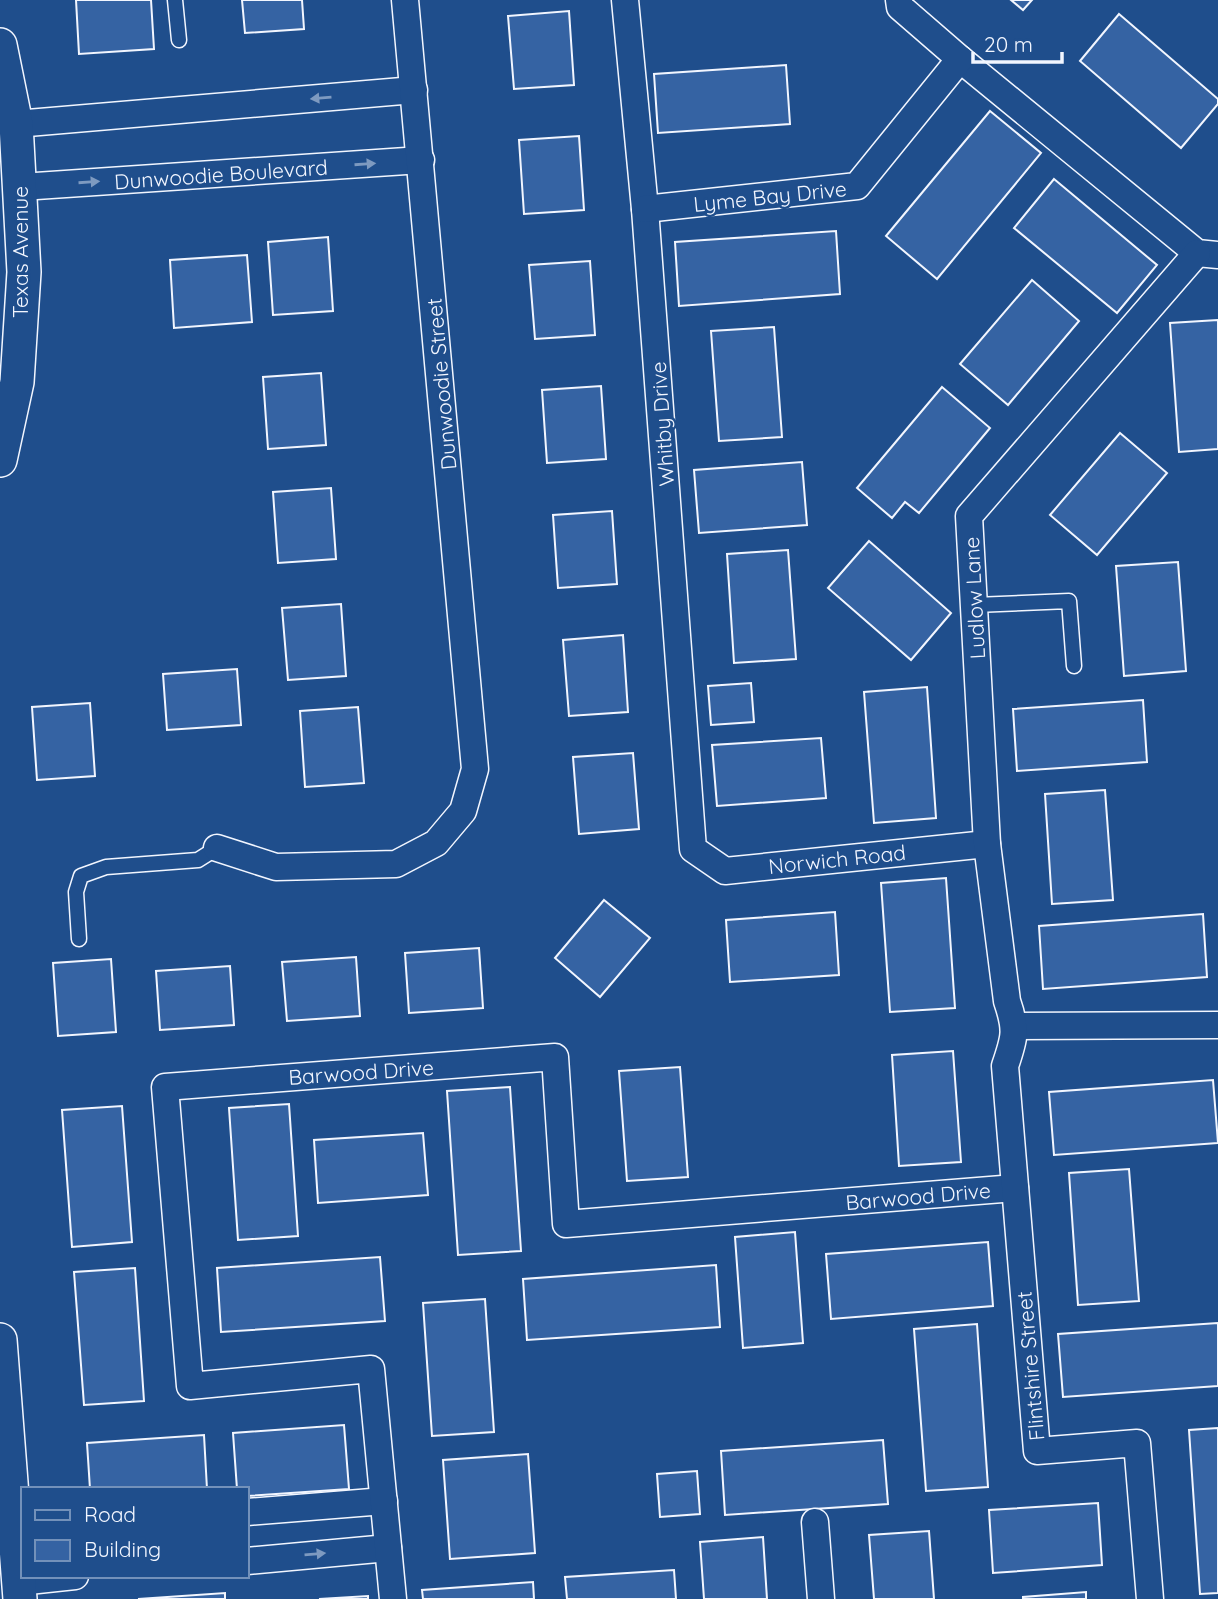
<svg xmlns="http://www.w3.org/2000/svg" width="1218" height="1599" font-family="Quicksand,sans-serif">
  <rect width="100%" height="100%" fill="#1f4e8c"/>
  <!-- building -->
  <g fill="#3563a3" stroke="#f2f6ff" stroke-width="2">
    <polygon points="76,0 151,0 154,49 79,54"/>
    <polygon points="242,0 302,0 304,29 245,33"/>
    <polygon points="1011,0 1032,0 1023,10"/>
    <polygon points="569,11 574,85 514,89 508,16"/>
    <polygon points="1119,14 1218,99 1218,104 1181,148 1080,61"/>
    <polygon points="786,65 790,124 658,133 654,74"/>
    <polygon points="990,111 1041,153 937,279 886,236"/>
    <polygon points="579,136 584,210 524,214 519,140"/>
    <polygon points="1054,179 1157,265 1117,313 1014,228"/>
    <polygon points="836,231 840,294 679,306 675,242"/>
    <polygon points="328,237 333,311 273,315 268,242"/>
    <polygon points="247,255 252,322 174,328 170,260"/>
    <polygon points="590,261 595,335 535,339 529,265"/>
    <polygon points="1032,280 1079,321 1008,405 960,364"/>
    <polygon points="1218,320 1218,449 1179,452 1170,323"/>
    <polygon points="774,327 782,437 719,441 711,331"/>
    <polygon points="321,373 326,445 268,449 263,377"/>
    <polygon points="601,386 606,459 547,463 542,390"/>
    <polygon points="942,387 990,428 919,513 905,502 892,518 857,488"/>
    <polygon points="1120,433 1167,473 1097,555 1050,515"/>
    <polygon points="802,462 807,525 699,533 694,470"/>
    <polygon points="331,488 336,559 278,563 273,492"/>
    <polygon points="612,511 617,584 558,588 553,515"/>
    <polygon points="869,541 951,613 911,660 828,588"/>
    <polygon points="788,550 796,659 734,663 727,554"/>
    <polygon points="1178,562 1186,671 1124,676 1116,566"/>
    <polygon points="341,604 346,676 288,680 282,608"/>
    <polygon points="623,635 628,712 569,716 563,640"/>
    <polygon points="237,669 241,725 167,730 163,674"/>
    <polygon points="751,683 754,722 711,725 708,686"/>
    <polygon points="927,687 936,818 874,823 864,692"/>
    <polygon points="1143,700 1147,762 1017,771 1013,709"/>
    <polygon points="90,703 95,776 37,780 32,707"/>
    <polygon points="358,707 364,783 305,787 300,711"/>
    <polygon points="821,738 826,798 717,806 712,745"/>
    <polygon points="633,753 639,829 579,834 573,757"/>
    <polygon points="1105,790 1113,900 1052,904 1045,794"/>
    <polygon points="946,878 955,1008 890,1012 881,883"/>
    <polygon points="604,900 650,938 600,997 555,958"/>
    <polygon points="835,912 839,975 730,982 726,920"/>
    <polygon points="1203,914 1207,977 1043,989 1039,926"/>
    <polygon points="479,948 483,1008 409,1013 405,953"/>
    <polygon points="356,957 360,1016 287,1021 282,962"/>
    <polygon points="111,959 116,1032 58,1036 53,963"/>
    <polygon points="230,966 234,1025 160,1030 156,971"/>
    <polygon points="953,1051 961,1162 899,1166 892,1055"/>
    <polygon points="680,1067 688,1177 627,1181 619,1071"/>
    <polygon points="1213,1080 1218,1143 1054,1155 1049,1092"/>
    <polygon points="510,1087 521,1251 458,1255 447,1091"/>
    <polygon points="289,1104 298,1236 238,1240 229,1108"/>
    <polygon points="122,1106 132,1242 72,1247 62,1110"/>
    <polygon points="423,1133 428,1195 318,1203 314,1140"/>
    <polygon points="1129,1169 1139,1301 1078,1305 1069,1173"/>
    <polygon points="795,1232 803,1343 743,1348 735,1237"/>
    <polygon points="988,1242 993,1306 831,1319 826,1254"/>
    <polygon points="380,1257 385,1321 221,1332 217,1268"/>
    <polygon points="716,1265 720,1327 527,1340 523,1279"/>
    <polygon points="135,1268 144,1401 84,1405 74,1272"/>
    <polygon points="485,1299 494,1432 432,1436 423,1303"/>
    <polygon points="1218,1323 1218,1386 1063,1397 1058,1334"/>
    <polygon points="977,1324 988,1487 926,1491 914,1329"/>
    <polygon points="344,1425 349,1489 247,1496 247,1489 237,1489 233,1433"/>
    <polygon points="1218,1428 1218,1593 1200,1594 1189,1430"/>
    <polygon points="204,1435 207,1489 90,1489 87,1443"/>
    <polygon points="883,1440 888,1504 725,1515 721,1451"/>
    <polygon points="528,1454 535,1553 450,1559 443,1460"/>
    <polygon points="697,1471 700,1514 660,1517 657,1474"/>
    <polygon points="1098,1503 1102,1565 993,1573 989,1510"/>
    <polygon points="929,1531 934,1599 874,1599 869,1535"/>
    <polygon points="763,1537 767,1599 704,1599 700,1542"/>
    <polygon points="674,1570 676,1599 567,1599 565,1577"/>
    <polygon points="533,1582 534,1599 423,1599 422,1590"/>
    <polygon points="1086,1592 1086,1599 1023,1599 1023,1597"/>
    <polygon points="225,1593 225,1599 138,1599"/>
    <polygon points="368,1596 368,1599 319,1599"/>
  </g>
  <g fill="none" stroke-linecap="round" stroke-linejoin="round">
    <defs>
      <g id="service">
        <polyline points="175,0 179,40"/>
        <polyline points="975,605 1069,601 1074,666"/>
        <polyline points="79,939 76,892 81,876 106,867 198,860 217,848"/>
      </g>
      <g id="minor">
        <polyline points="625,0 645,209 693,849 725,871 987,844"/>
        <polyline points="960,59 1197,253 1218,255"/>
        <polyline points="16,124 414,90"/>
        <polyline points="21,187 421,160"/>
        <polyline points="645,209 857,186 960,59 900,7 899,0"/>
        <polyline points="217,848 276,867 396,864 436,843 463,811 475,769 405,0"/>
        <polyline points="1015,1026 1218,1025"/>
        <polyline points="247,1512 384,1501"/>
        <polyline points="815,1522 821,1599"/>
        <polyline points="247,1561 388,1548"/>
        <polyline points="19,1582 75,1576"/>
        <polyline points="393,1599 371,1369 190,1386 165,1087 555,1057 566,1224 1015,1188"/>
        <path d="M1150,1599l-13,-156 -100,8 -32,-385c10,-29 12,-36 2,-65l-20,-157 -18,-328 228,-263"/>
      </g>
      <g id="tertiary">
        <polyline points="0,45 16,124 24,272 17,382 0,460"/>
        <polyline points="0,1340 20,1599"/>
      </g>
    </defs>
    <!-- service casing -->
    <use href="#service" stroke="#f2f6ff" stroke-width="17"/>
    <!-- minor casing -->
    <use href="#minor" stroke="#f2f6ff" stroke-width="29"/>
    <!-- tertiary casing -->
    <use href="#tertiary" stroke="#f2f6ff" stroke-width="36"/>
    <!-- service -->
    <use href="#service" stroke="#1f4e8c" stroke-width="14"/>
    <!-- minor -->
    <use href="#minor" stroke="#1f4e8c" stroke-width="26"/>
    <!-- tertiary -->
    <use href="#tertiary" stroke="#1f4e8c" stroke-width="33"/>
  </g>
  <!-- one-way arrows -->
  <defs><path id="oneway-solid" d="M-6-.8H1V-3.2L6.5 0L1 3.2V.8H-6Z" transform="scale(1.75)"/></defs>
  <g fill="#7e9ac0">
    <use href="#oneway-solid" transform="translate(321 98) rotate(175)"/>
    <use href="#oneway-solid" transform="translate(365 164) rotate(-4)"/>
    <use href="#oneway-solid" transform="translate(89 182) rotate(-4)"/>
    <use href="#oneway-solid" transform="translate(315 1554) rotate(-5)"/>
  </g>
  <g text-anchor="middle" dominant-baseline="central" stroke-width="5" stroke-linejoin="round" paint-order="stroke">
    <!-- street labels -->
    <g font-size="21" fill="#f2f6ff" stroke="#1f4e8c">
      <text transform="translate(221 174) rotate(-4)">Dunwoodie Boulevard</text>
      <text transform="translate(770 196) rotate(-6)">Lyme Bay Drive</text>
      <text transform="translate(20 252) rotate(-90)">Texas Avenue</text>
      <text transform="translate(441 384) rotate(-95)">Dunwoodie Street</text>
      <text transform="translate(662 424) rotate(-94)">Whitby Drive</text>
      <text transform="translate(974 598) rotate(-93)">Ludlow Lane</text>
      <text transform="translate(837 859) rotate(-6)">Norwich Road</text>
      <text transform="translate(361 1072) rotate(-4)">Barwood Drive</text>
      <text transform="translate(918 1196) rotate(-5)">Barwood Drive</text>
      <text transform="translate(1030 1366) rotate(-95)">Flintshire Street</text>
    </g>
  </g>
  <!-- legend -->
  <rect x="21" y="1487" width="228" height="91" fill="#1f4e8c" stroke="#7391ba" stroke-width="2"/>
  <rect x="35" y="1510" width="35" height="10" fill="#1f4e8c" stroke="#7391ba" stroke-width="2"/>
  <text x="84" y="1522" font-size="21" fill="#f2f6ff">Road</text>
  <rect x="35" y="1540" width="35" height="21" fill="#3563a3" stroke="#7391ba" stroke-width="2"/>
  <text x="84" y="1557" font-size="21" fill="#f2f6ff">Building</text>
  <!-- scale -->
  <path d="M973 52v10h89v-10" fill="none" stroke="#f2f6ff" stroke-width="3.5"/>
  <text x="984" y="52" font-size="21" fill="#f2f6ff" stroke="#1f4e8c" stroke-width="5" paint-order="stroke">20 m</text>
</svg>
